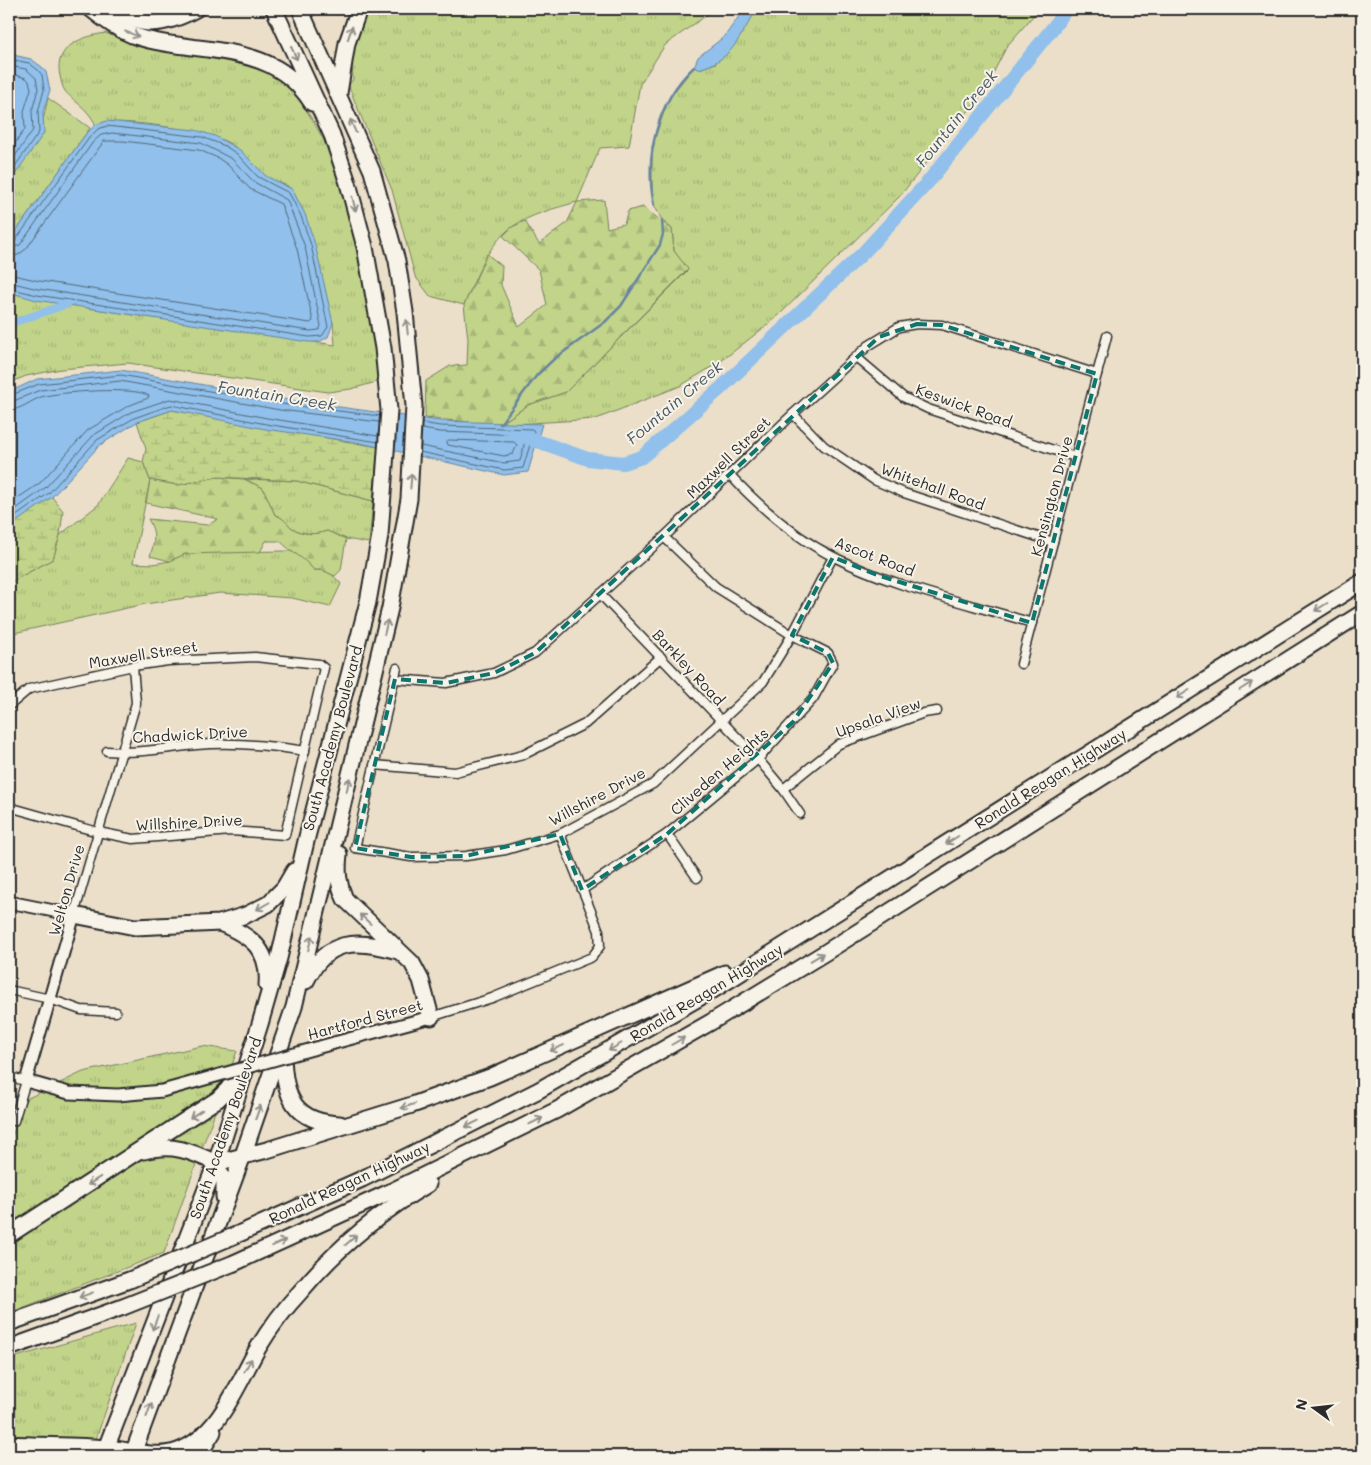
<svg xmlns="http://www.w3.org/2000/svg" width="1371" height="1465" font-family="Mali,sans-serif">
  <defs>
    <pattern id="grass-tufts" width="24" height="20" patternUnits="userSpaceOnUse" patternTransform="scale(1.25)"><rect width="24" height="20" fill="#c1d48a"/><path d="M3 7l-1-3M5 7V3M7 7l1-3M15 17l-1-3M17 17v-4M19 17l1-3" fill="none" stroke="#a6b677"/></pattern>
    <pattern id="forest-firs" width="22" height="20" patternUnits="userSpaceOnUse" patternTransform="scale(1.25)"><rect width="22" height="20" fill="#c1d48a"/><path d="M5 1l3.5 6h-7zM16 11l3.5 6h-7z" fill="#a6b677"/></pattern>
    <pattern id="wetland-marsh" width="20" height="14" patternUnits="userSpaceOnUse" patternTransform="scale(1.25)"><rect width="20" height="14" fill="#c1d48a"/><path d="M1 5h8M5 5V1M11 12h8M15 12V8" fill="none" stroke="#a6b677"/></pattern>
  </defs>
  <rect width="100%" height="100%" fill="#ebdfca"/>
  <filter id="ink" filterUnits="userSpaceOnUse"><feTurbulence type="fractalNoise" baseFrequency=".02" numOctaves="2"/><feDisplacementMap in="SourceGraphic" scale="10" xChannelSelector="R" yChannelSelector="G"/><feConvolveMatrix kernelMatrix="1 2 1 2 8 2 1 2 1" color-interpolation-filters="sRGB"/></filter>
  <g filter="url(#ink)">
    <!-- grass -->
    <g fill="url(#grass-tufts)" stroke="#76805a">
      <path d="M369,9h346l-50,36 -25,39 -11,62 -29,2 -23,54c-21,6 -46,12 -65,25 -25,18 -36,51 -48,78l-34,-9 -15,-20 -23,-86 -44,-105 5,-5 -2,-33z"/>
      <polygon points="758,9 1039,9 1007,46 983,93 899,197 776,318 720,362 680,386 596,419 499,425 528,405 566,392 688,270 674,251 672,229 662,220 654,205 652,193 652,146 669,98 694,67 699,69 716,63"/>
      <path d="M106,33c51,25 109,19 161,40 48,20 87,132 95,180 8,42 12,85 18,128l-29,8 -23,3 -200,-29 -67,6 -35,7 -17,7v-93l80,18 246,37 -2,-22 -45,-137c-8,-3 -18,-6 -24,-11 -13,-11 -22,-25 -37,-33 -20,-11 -112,-26 -131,-17 -11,-20 -19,-20 -31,-34 -3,-4 -4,-11 -5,-15 -7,-30 23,-40 46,-43z"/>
      <polygon points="48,98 90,128 9,241 9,183 43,120"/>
      <path d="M128,458l15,4 7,18 -17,83 20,1 17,-3 15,-7 24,-2 81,-1 11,5 13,14c12,-1 20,5 27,14l-11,23 -38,-9 -72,-5 -75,11 -136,30v-51l44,-24 7,-24 38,-30z"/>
      <path d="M244,479l53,2 76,20 -4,42 -23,-4 -19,-8c-11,4 -26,4 -36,-4 -6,-5 -7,-9 -16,-12l-12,-27z"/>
      <polygon points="202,1046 237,1051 164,1253 9,1313 9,1144 26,1099 83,1072"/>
      <polygon points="136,1323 90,1456 9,1456 9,1359"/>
    </g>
    <!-- forest -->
    <g fill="url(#forest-firs)" stroke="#76805a">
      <polygon points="604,200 607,228 624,224 628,211 643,207 672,229 674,251 688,269 566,392 528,405 499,425 425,418 426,381 450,366 467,365 468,339 464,305 487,254 502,266 501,285 519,327 547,305 539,270 503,236 512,227 525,221 539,244 567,223 577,202"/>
      <path d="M217,477l27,2 19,9 12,27c9,3 10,6 16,12 10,8 25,8 36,4l19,8 -5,31 -6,6 -13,-6h-8c-12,-14 -22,-17 -34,-29h-14l-6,11 -75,2 -15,7 -20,-5c5,-14 6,-24 -2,-37l60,6 10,-6 -72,-16 4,-23 28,5z"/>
    </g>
    <!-- wetland -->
    <g fill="url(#wetland-marsh)" stroke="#76805a">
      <polygon points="172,410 378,447 373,501 297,481 217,477 178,485 150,480 143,462 146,449 137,422"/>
      <polygon points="52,497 63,511 60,535 53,559 9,583 9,525"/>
    </g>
    <!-- water -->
    <g fill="#90c0eb" stroke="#68849e">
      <path d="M744,9h14c-20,27 -23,50 -59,60l-5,-2 4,-10 27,-21z"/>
      <polygon points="9,54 31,59 42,67 46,72 50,90 43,112 44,133 9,183"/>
      <polygon points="107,121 195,130 215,136 240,150 266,176 292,189 305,214 315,244 333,323 328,337 319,342 308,342 36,300 9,292 9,241 85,135 95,125"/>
      <polygon points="121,370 282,399 440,421 542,424 528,472 504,475 356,442 265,429 172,410 137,422 100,445 52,497 9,527 9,392 37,379"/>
    </g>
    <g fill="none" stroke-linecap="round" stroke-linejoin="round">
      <!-- shore -->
      <g stroke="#536778" stroke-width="1">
        <polyline points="9,59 29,63 38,70 42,75 44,90 38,112 39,132 9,175"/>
        <polyline points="9,66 26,69 36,78 38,89 32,111 33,130 9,165"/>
        <polyline points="9,73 26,78 29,81 31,89 24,111 25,129 9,152"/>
        <polyline points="9,243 15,241 89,138 98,129 107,126 202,137 225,146 237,154 258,177 289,193 301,216 311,245 328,327 322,336 309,337 37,295 9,288"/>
        <polyline points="9,249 20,245 93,142 101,135 112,133 201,143 232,159 254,182 287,200 305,247 321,326 319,330 310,331 38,289 9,282"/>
        <polyline points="9,257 18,255 26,249 104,141 123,141 199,150 218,158 228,165 250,189 281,204 297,249 313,321 310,323 40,281 9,274"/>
        <polyline points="9,396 39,384 121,375 281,404 380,416"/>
        <polyline points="9,403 40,390 120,381 280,410 379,422"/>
        <path d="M9,410c12,0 21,-9 32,-13 17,-5 96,-11 108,-1l-1,2 -20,8 -40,24 -48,53 -31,21"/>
        <polygon points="449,440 514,442 517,445 513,454 504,456 448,445 447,442"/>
        <polyline points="421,446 504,463 520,461 526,437 524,435 440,432 422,429"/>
        <polyline points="420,452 504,470 523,468 534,431 532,429 440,426 422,423"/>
        <polyline points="9,514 45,488 94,435 131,412 170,399 267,418 378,436"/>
        <polyline points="9,521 49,493 97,440 134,418 171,405 266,424 378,442"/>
      </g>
      <!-- stream -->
      <g stroke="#68849e" stroke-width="2.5">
        <path d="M654,205c-10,-48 3,-104 40,-138"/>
        <polyline points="500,424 537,375 554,359 605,322 621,306 660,245 663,234 662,220"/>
      </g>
      <!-- canal -->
      <polyline stroke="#90c0eb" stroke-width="8" points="9,324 67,304"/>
      <!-- river -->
      <polyline stroke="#90c0eb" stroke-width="14" points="519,436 526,437 588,459 623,463 642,457 721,388 864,252 928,182 1056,24 1066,9"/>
      <defs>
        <g id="street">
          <polyline points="856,357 903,397 928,409 1075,457"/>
          <polyline points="793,414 824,446 874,480 904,493 1053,542"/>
          <path d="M730,475c30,32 64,62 104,82 59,30 134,46 198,66"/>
          <polyline points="600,594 758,759 783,789 800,814"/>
          <polyline points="1021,664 1107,336"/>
          <polyline points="397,668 355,848 411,857 466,856 506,850 560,834 653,784 763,682 792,635 833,557"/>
          <polyline points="395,679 446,683 494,673 535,653 664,537 793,414 868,346 899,327 917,324 942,325 1097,374"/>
          <polyline points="9,706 29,689 133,666 168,661 255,657 319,664 324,668 285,835 231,831 133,839 98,832 9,807"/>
          <path d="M107,751c30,3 59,-3 89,-6 36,-3 73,0 109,6"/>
          <polyline points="374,765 455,772 523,755 585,724 661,657"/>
          <polyline points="783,789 839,744 924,713 937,711"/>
          <polyline points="667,834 697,878"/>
          <polyline points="582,890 667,834 758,759 813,699 833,663 828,653 792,635 716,587 664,537"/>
          <polyline points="74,915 136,703 133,666"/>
          <polyline points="9,990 50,999 81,1010 116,1012"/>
          <polyline points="431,1017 492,998 592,957 600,946 599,931 560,834"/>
          <polyline points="9,1077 26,1081 14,1121"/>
        </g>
        <g id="secondary">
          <polyline points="9,902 74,915 26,1081 69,1093 118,1095 162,1091"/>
          <polyline points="334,1043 431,1017"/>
        </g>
        <g id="highway">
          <path d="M91,9c12,10 26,20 41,26 62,22 139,2 180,68"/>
          <path d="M109,9c32,19 54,18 87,0"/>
          <polyline points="339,93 347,43 359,9"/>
          <path d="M339,854c-2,17 -1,30 6,45l67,64 9,17 10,37"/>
          <polyline points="74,915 135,927 220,923 246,915 268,904 284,888 294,871"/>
          <path d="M220,923c31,13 50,26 47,62"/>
          <path d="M306,981c21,-43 51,-42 92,-30"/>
          <path d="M283,1055c1,42 11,67 57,69"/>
          <path d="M144,1151c27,-8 47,0 72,12l8,18v16"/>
          <polyline points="216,1163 267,1150 412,1105 490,1077 725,973"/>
          <polyline points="243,1232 362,1179 539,1090 718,987 1362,582"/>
          <polyline points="9,1235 218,1099 228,1089 239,1073"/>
          <polyline points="234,1263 392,1191 557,1110 711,1022 826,952 1362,613"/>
          <polyline points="9,1323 132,1279"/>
          <polyline points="9,1348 123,1307"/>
          <path d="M9,1444c32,2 66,1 98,4 23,2 49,11 71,3 41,-15 60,-68 80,-103 12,-20 27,-40 43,-57 35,-42 80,-79 127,-107"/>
          <polyline points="103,1456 216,1163 260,1024 279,958 307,837 368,602 380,535 389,410 383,348 365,247 348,183 332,135 274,9"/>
          <polyline points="132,1456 242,1158 294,1007 390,608 409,499 414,406 405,312 397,261 372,171 300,9"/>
          <polyline points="198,1456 213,1432"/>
        </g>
      </defs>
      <!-- street casing -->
      <use href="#street" stroke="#2b2b2b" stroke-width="11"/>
      <!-- secondary casing -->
      <use href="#secondary" stroke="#2b2b2b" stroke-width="15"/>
      <!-- highway casing -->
      <use href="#highway" stroke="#2b2b2b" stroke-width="19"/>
      <!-- street -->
      <use href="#street" stroke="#f7f3e8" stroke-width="8"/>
      <!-- secondary -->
      <use href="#secondary" stroke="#f7f3e8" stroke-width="11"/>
      <!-- highway -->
      <use href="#highway" stroke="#f7f3e8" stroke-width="15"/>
      <defs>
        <polyline id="secondary-bridge" points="162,1091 334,1043"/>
        <g id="highway-bridge">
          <polyline points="132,1279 243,1232"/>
          <polyline points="123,1307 234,1263"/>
        </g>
      </defs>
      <!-- secondary-bridge casing -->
      <use href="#secondary-bridge" stroke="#2b2b2b" stroke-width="15" stroke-linecap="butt"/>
      <!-- highway-bridge casing -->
      <use href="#highway-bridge" stroke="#2b2b2b" stroke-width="19" stroke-linecap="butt"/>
      <!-- secondary-bridge -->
      <use href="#secondary-bridge" stroke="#f7f3e8" stroke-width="11"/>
      <!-- highway-bridge -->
      <use href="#highway-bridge" stroke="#f7f3e8" stroke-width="15"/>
    </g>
    <!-- one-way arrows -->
    <defs><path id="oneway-shaft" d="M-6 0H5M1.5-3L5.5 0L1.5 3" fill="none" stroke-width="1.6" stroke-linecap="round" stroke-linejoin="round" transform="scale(1.25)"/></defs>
    <g stroke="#918f8a">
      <use href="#oneway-shaft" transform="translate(350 33) rotate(-71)"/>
      <use href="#oneway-shaft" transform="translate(132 34) rotate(20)"/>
      <use href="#oneway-shaft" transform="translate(294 53) rotate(65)"/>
      <use href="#oneway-shaft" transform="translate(353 126) rotate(-113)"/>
      <use href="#oneway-shaft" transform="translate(354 204) rotate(76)"/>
      <use href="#oneway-shaft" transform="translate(407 327) rotate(-96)"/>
      <use href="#oneway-shaft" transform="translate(411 481) rotate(-85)"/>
      <use href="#oneway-shaft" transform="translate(1321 607) rotate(148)"/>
      <use href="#oneway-shaft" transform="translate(386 627) rotate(-77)"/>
      <use href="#oneway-shaft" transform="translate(1246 686) rotate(-32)"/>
      <use href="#oneway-shaft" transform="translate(1183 694) rotate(148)"/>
      <use href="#oneway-shaft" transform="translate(348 785) rotate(-77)"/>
      <use href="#oneway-shaft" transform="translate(952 840) rotate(148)"/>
      <use href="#oneway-shaft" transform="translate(263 906) rotate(150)"/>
      <use href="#oneway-shaft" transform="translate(365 919) rotate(-138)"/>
      <use href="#oneway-shaft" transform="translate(310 943) rotate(-76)"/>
      <use href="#oneway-shaft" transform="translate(817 957) rotate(-31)"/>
      <use href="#oneway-shaft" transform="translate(678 1041) rotate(-30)"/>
      <use href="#oneway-shaft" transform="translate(615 1047) rotate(150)"/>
      <use href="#oneway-shaft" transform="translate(557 1048) rotate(157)"/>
      <use href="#oneway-shaft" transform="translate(408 1106) rotate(162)"/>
      <use href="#oneway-shaft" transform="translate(258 1112) rotate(-70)"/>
      <use href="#oneway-shaft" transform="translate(196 1114) rotate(147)"/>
      <use href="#oneway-shaft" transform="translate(536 1121) rotate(-26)"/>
      <use href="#oneway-shaft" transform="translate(472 1124) rotate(154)"/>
      <use href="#oneway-shaft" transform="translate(94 1181) rotate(147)"/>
      <use href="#oneway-shaft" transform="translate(351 1240) rotate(-41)"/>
      <use href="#oneway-shaft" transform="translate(279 1243) rotate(-25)"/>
      <use href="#oneway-shaft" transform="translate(86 1295) rotate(160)"/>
      <use href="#oneway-shaft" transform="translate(155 1323) rotate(111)"/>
      <use href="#oneway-shaft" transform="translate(248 1365) rotate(-60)"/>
      <use href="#oneway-shaft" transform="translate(149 1410) rotate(-70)"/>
    </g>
  </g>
  <!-- marked area -->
  <path fill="none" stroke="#0f766e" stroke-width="4" stroke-dasharray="10 6" stroke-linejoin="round" d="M917,324l25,1 155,49 -65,249 -155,-48 -44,-18 -41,78 36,18 5,10 -40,59 -126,112 -85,56 -22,-56 -94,22 -55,1 -56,-9 40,-169 51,4 48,-10 41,-20 344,-316z"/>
  <g text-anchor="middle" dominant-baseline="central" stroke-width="4" stroke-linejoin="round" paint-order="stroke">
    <!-- street labels -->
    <g font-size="15" fill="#2b2b2b" stroke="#f7f3e8">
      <text transform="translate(964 405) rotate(20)">Keswick Road</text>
      <text transform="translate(728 457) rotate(-44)">Maxwell Street</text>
      <text transform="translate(933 486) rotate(20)">Whitehall Road</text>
      <text transform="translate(1051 496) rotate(-75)">Kensington Drive</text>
      <text transform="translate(875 556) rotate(21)">Ascot Road</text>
      <text transform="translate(143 654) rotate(-9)">Maxwell Street</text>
      <text transform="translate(689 667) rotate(47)">Barkley Road</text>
      <text transform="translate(878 717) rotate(-20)">Upsala View</text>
      <text transform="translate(190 734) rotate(-3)">Chadwick Drive</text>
      <text transform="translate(332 738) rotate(-75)">South Academy Boulevard</text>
      <text transform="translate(719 771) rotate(-41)">Cliveden Heights</text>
      <text transform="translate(1050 778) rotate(-32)">Ronald Reagan Highway</text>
      <text transform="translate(597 796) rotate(-28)">Willshire Drive</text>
      <text transform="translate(189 822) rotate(-3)">Willshire Drive</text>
      <text transform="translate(66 890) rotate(-74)">Welton Drive</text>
      <text transform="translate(706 992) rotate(-31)">Ronald Reagan Highway</text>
      <text transform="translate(365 1019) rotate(-15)">Hartford Street</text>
      <text transform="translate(225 1128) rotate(-71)">South Academy Boulevard</text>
      <text transform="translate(349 1182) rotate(-25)">Ronald Reagan Highway</text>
    </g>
    <!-- water labels -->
    <g font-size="16" font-style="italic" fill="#495865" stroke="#f7f3e8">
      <text transform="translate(956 118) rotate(-51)">Fountain Creek</text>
      <text transform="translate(277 395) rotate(9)">Fountain Creek</text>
      <text transform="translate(674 402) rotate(-40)">Fountain Creek</text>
    </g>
  </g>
  <!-- margin -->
  <rect width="1371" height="1465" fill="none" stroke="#f7f3e8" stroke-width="30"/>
  <rect x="15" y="15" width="1341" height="1435" fill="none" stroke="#2b2b2b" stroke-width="2" filter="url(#ink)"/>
  <!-- north arrow -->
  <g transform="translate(1314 1408) rotate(285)" stroke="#f7f3e8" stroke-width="4" paint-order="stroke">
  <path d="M0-4L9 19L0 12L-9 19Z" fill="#2b2b2b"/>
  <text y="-8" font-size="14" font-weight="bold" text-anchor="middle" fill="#2b2b2b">N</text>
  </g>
</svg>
